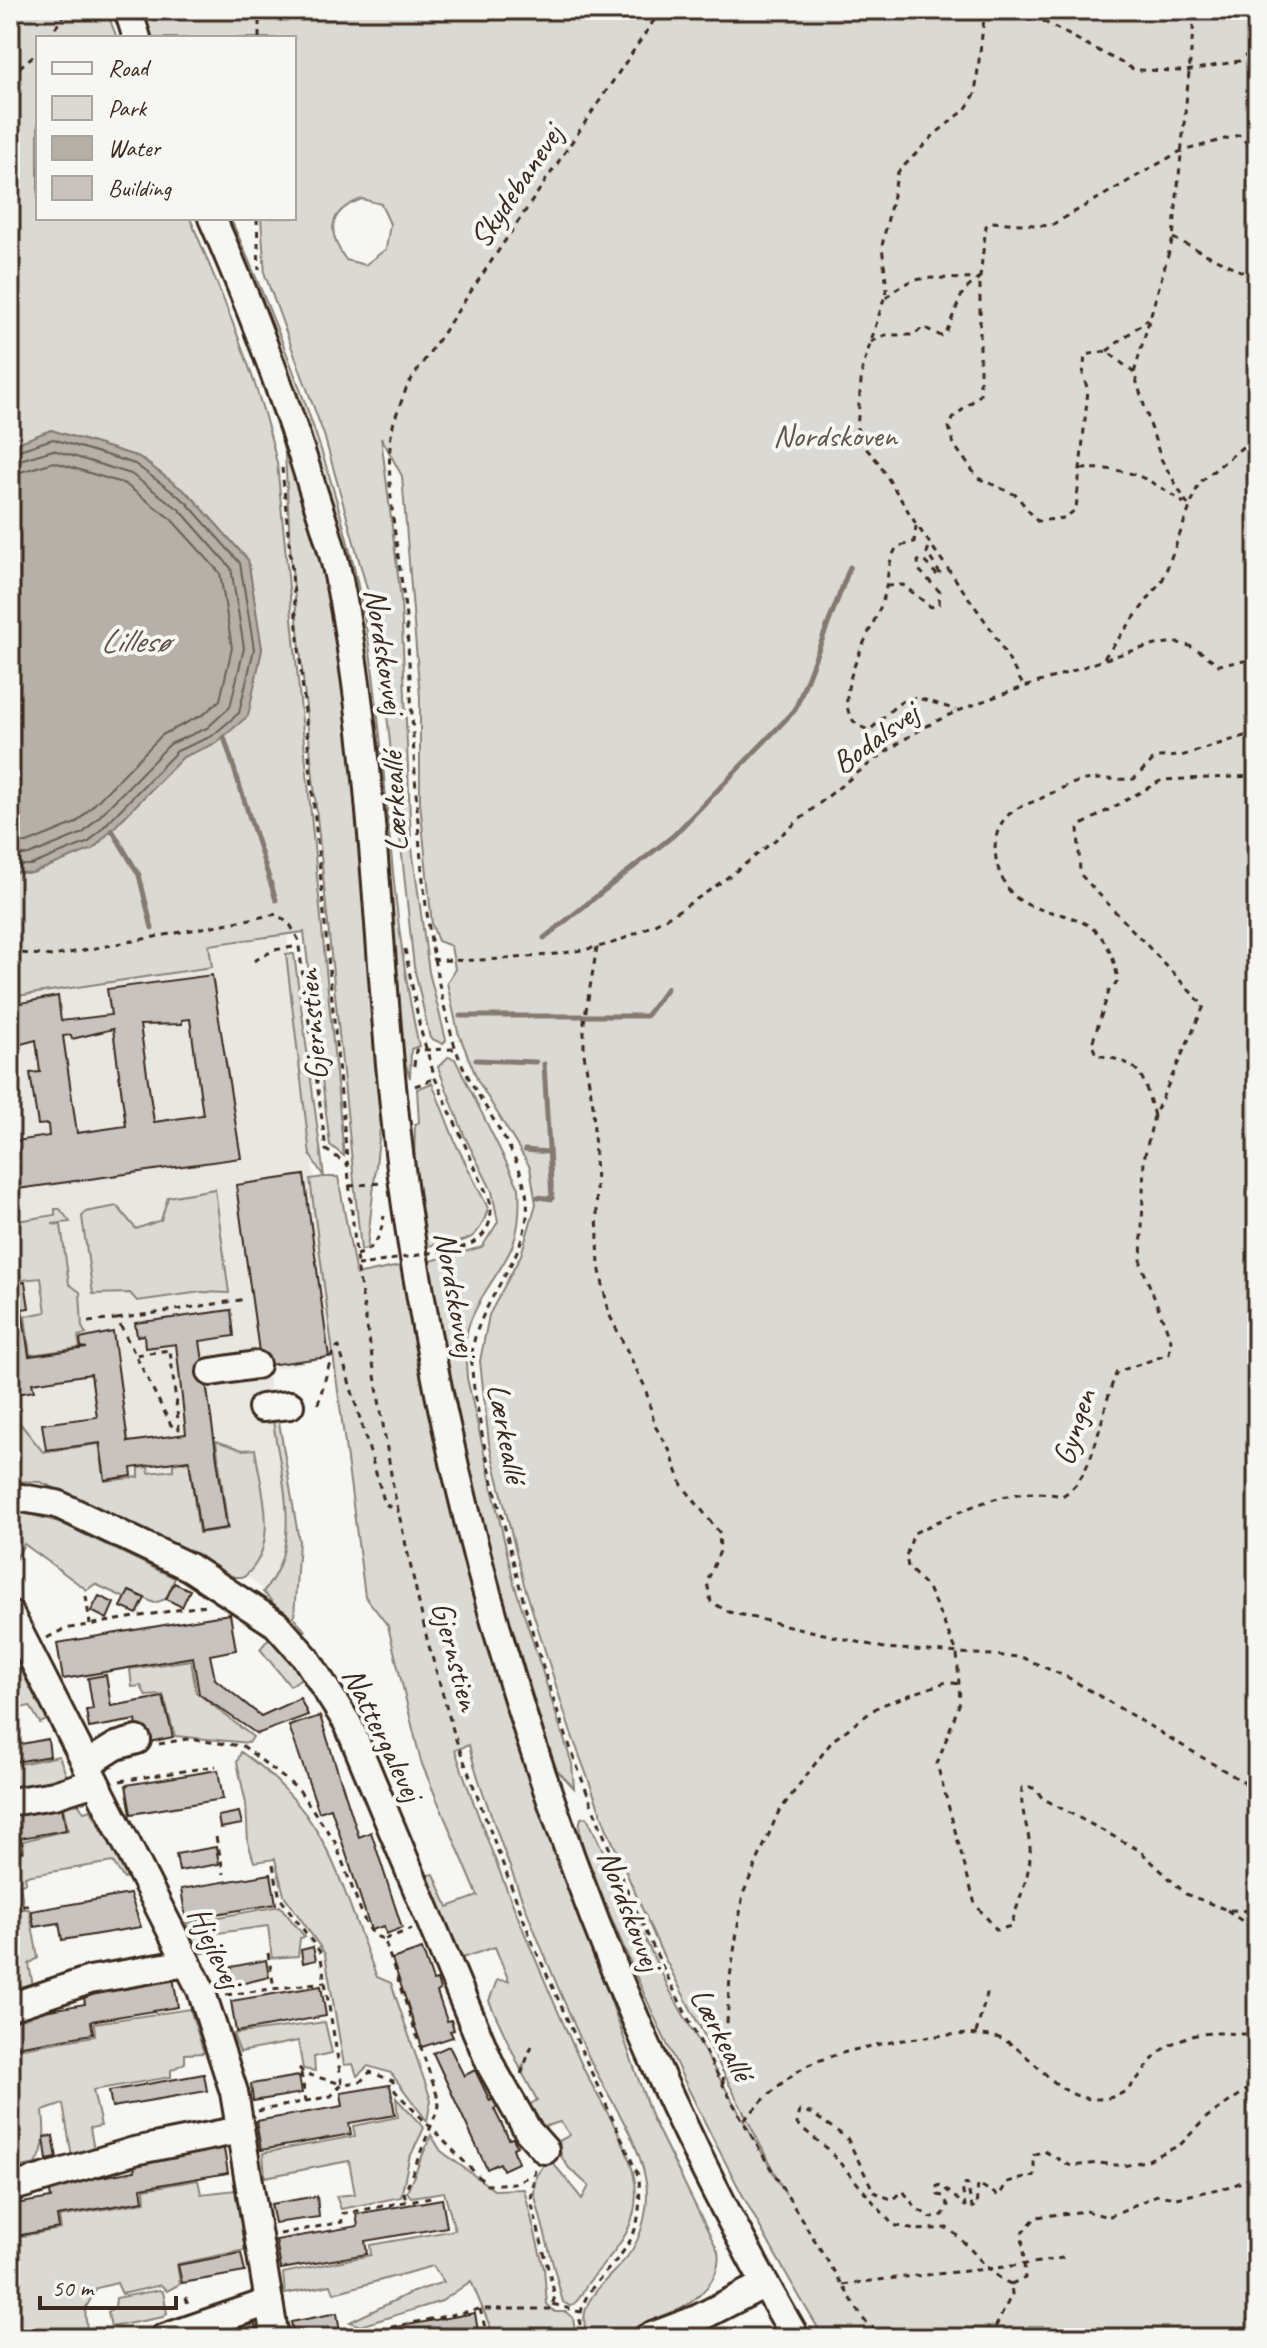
<svg xmlns="http://www.w3.org/2000/svg" width="1267" height="2348" font-family="Caveat,sans-serif">
  <rect width="100%" height="100%" fill="#f6f6f2"/>
  <filter id="ink" filterUnits="userSpaceOnUse"><feTurbulence type="fractalNoise" baseFrequency=".0125" numOctaves="2"/><feDisplacementMap in="SourceGraphic" scale="16" xChannelSelector="R" yChannelSelector="G"/><feConvolveMatrix kernelMatrix="1 2 1 2 8 2 1 2 1" color-interpolation-filters="sRGB"/></filter>
  <g filter="url(#ink)">
    <!-- built -->
    <polygon fill="#e8e7e2" points="287,933 316,1198 351,1354 267,1370 294,1535 274,1600 242,1571 41,1479 10,1477 10,956"/>
    <!-- green -->
    <g fill="#dad9d3" stroke="#8a8278" stroke-width="2" fill-rule="evenodd">
      <path d="M10,10h96l11,28h-79v180h152c33,80 68,160 87,245l67,693 -14,-11 -26,-213 -95,13 3,22 -202,30v-125l22,1 61,-24 90,-92 33,-14 31,-27 15,-67 -14,-89 -56,-63 -53,-40 -88,-27 -41,16z"/>
      <path d="M114,10h1143v2328h-433c-83,-137 -155,-280 -216,-428 -8,-21 -35,-72 -27,-92l6,-1 83,174 116,204 -125,-244 -55,-124 -36,-97 -46,-146 -35,-141 -9,-82 9,-46 32,-60 15,-51 -6,-37 -52,-86 -20,-49 -11,-49 8,-14 -4,-23 -13,-5 -6,-16 -12,-123v-105l-18,-221 -21,-39 20,163 10,241 18,131 17,68 -3,4 -13,-6 -16,-71 -30,-280 -15,-91 -45,-161 -59,-160 -4,-57h33v-180h-170zM362,199l19,5 9,20 -4,25 -21,16 -19,-5c-20,-28 -18,-49 16,-61z"/>
      <polygon points="197,218 222,218 325,566 348,691 382,1110 367,1249 361,1250 291,560 285,454 279,432 236,311"/>
      <path d="M225,218h5l6,13c57,130 109,267 132,407 21,136 21,274 51,408l-8,3 -1,29 -11,-36c-9,-132 -13,-267 -36,-398 -25,-149 -83,-287 -138,-426z"/>
      <path d="M286,954h8l30,223h14l18,98 48,-10 152,580 96,273 66,133c9,52 -88,87 -129,87 -18,-35 19,-57 38,-81 16,-20 24,-55 18,-80 -8,-41 -36,-78 -54,-115 -33,-72 -63,-145 -90,-219 -11,-33 -25,-65 -32,-98l-14,5c36,106 79,209 125,311 17,39 49,79 55,121 6,46 -21,69 -47,101 -6,8 -8,19 -18,23l-7,-4 -29,-109 2,-17 13,-18 33,41 7,-13 -20,-18 -8,-12 -2,-15 11,-6 -10,-13 -20,6 -14,-21 11,-7 -14,-26 1,-10 -3,6 -32,-69 8,-21 12,1 -14,-34 -39,13 -4,-20 -30,-64 12,-2 14,33 30,-11 -57,-134 -33,-136 -23,-30 -55,-417 14,-2 -14,-22z"/>
      <path d="M448,1057l7,2 64,129c5,74 -26,76 -49,134 -7,17 -4,38 -3,56l47,205 58,181 2,24 -19,-20 -72,-235 -56,-271 55,-15 16,-25 -6,-31 -27,-54 -27,-70z"/>
      <path d="M432,1083l24,61 32,64c-10,39 -28,33 -62,38l-12,-80 1,-41 4,-3 -2,-33z"/>
      <polygon points="215,1189 229,1293 201,1292 137,1301 130,1293 93,1294 82,1217 85,1212 117,1206 136,1229 161,1220 168,1197"/>
      <polygon points="55,1209 60,1209 70,1222 52,1224 61,1225 69,1284 80,1292 82,1327 86,1334 78,1336 80,1348 30,1355 25,1316 46,1312 41,1278 21,1280 13,1228 17,1221 55,1215"/>
      <path d="M10,1411l33,41 56,-8 6,37 34,-4v-9l9,-1 1,6 24,-3v-6l16,-3 10,72 29,-4 -12,-88 27,9 12,-1c6,42 26,97 -11,128h-10l-165,-83 -29,-12 -30,-1z"/>
      <path d="M278,1416l21,125 -5,76 11,14 -3,4 -39,-43c41,-48 18,-113 10,-171z"/>
      <polygon points="17,1511 59,1522 175,1578 166,1599 154,1603 130,1591 125,1598 95,1584 87,1590 24,1544 10,1569 10,1512"/>
      <polygon points="270,1637 303,1677 290,1686 260,1649"/>
      <polygon points="10,1649 47,1720 40,1723 30,1706 10,1710"/>
      <polygon points="191,1660 196,1692 253,1737 249,1743 175,1736 163,1695 146,1696 141,1686 132,1687 130,1669"/>
      <path d="M241,1752c91,64 97,130 136,225l14,6 40,117 -4,21 -36,-48 -23,-7 -11,10 -4,-12 -9,1 -19,-111 -41,-59 -9,-36 -21,3 -6,-20 -2,-38 -9,-42z"/>
      <polygon points="59,1756 67,1777 56,1788 12,1795 10,1766"/>
      <polygon points="74,1796 84,1812 91,1810 128,1877 124,1879 113,1862 25,1876 26,1883 20,1884 23,1903 10,1903 10,1855 24,1852 23,1841 68,1830 61,1798"/>
      <polygon points="280,1906 305,1937 300,1938 298,1956 272,1958 268,1926 210,1934 212,1951 199,1954 186,1923"/>
      <polygon points="10,1909 29,1909 38,1958 29,1964 33,1986 20,1987 10,1937"/>
      <path d="M190,2009l14,44 -19,1v9l-14,7v7l-78,13 8,36 -11,2 4,22 -22,7 -9,-53 -20,7c2,18 3,37 -7,53l-26,5v-119l85,-14 -1,-13z"/>
      <polygon points="325,2022 332,2053 314,2057 315,2071 303,2069 298,2041 240,2052 233,2034"/>
      <polygon points="396,2098 424,2128 409,2159 401,2197 341,2209 336,2196 355,2194 349,2161 265,2177 263,2153 355,2136 353,2126 398,2117"/>
      <polygon points="431,2135 441,2151 494,2190 524,2189 544,2269 547,2304 555,2312 566,2312 573,2318 576,2338 495,2338 471,2281 442,2301 360,2326 350,2322 410,2293 444,2282 433,2266 334,2293 331,2285 285,2294 283,2273 371,2255 370,2245 455,2230 444,2192 411,2197 407,2192"/>
      <polygon points="198,2180 201,2194 236,2190 245,2250 177,2264 180,2284 167,2291 161,2285 122,2294 117,2283 97,2288 85,2309 87,2331 54,2338 10,2338 10,2238 61,2229 59,2217 145,2202 144,2189"/>
      <polygon points="159,2290 163,2292 167,2313 163,2317 111,2327 108,2312 115,2307 116,2298"/>
    </g>
    <!-- water -->
    <polygon fill="#b6b0a9" stroke="#857a71" stroke-width="2" points="51,430 139,457 192,497 248,560 262,649 248,716 216,743 183,757 93,849 32,873 10,872 10,446"/>
    <g fill="none" stroke-linecap="round" stroke-linejoin="round">
      <!-- shore -->
      <g stroke="#6c6056" stroke-width="2">
        <polyline points="10,453 53,439 135,464 186,502 240,563 254,649 239,713 212,736 177,751 89,842 31,865 10,865"/>
        <polyline points="10,463 53,450 131,474 180,510 231,568 244,648 230,707 207,728 170,744 83,833 29,855 10,855"/>
        <polyline points="10,475 54,462 125,484 171,519 220,573 232,648 220,700 204,714 162,735 76,823 27,843 10,843"/>
      </g>
      <!-- stream -->
      <g stroke="#857a71" stroke-width="5">
        <polyline points="224,737 276,900"/>
        <polyline points="112,830 139,875 152,928"/>
        <polyline points="544,938 674,835 795,710 850,567"/>
        <polyline points="460,1016 646,1016 667,988"/>
        <polyline points="476,1060 536,1062"/>
        <polyline points="525,1150 548,1152"/>
        <polyline points="538,1197 552,1199 544,1064"/>
      </g>
    </g>
    <!-- building -->
    <g fill="#c8c3be" stroke="#3b2a1e" stroke-width="2" fill-rule="evenodd">
      <path d="M212,975l29,183 -231,32v-48l39,-6 -1,-12 -10,1 -8,-52 10,-1 -4,-32 -26,7v-42l48,-9 3,25 50,-6 -4,-26zM190,1019l13,96 -49,7 -14,-97 42,-1v-4zM113,1029l13,97 -49,7 -14,-97 8,-1 1,4z"/>
      <polygon points="304,1175 329,1357 261,1366 236,1185"/>
      <polygon points="10,1223 19,1283 25,1282 29,1308 22,1309 29,1356 87,1348 81,1347 80,1339 113,1332 128,1442 186,1434 176,1344 145,1348 144,1335 137,1336 135,1323 231,1310 234,1336 200,1341 227,1528 200,1532 189,1460 131,1468 132,1476 105,1480 100,1443 46,1450 42,1424 97,1417 91,1374 32,1383 34,1391 10,1395"/>
      <polygon points="174,1583 190,1590 182,1607 166,1599"/>
      <polygon points="129,1591 145,1598 137,1614 121,1607"/>
      <polygon points="99,1596 114,1603 107,1619 91,1611"/>
      <polygon points="230,1614 236,1650 210,1655 215,1679 261,1716 300,1698 308,1715 257,1734 199,1694 193,1657 63,1679 57,1643"/>
      <polygon points="106,1675 111,1706 163,1697 173,1737 140,1744 136,1720 89,1728 86,1710 93,1709 88,1678"/>
      <polygon points="320,1716 359,1837 371,1832 402,1928 386,1934 384,1926 371,1930 331,1808 319,1812 289,1726"/>
      <polygon points="48,1739 50,1756 10,1763 10,1746"/>
      <polygon points="218,1770 223,1799 131,1814 126,1785"/>
      <polygon points="61,1801 66,1830 21,1838 23,1851 10,1853 12,1810"/>
      <polygon points="239,1812 242,1824 220,1828 218,1816"/>
      <polygon points="216,1847 219,1864 179,1871 176,1854"/>
      <polygon points="271,1874 276,1904 186,1919 181,1889"/>
      <polygon points="130,1894 141,1927 62,1940 59,1923 34,1927 31,1911"/>
      <polygon points="313,1947 316,1960 303,1963 301,1950"/>
      <polygon points="422,1949 433,1981 437,1980 440,1990 437,1992 447,2021 451,2020 454,2030 450,2031 453,2037 422,2047 392,1959"/>
      <polygon points="266,1960 269,1977 224,1988 221,1969"/>
      <polygon points="173,1977 178,2007 91,2021 93,2034 10,2048 10,2017 85,2004 83,1992"/>
      <polygon points="321,1986 326,2016 236,2032 231,2001"/>
      <polygon points="449,2046 464,2076 475,2070 490,2101 494,2099 498,2107 494,2109 509,2139 513,2138 517,2146 513,2148 518,2163 503,2170 500,2163 487,2169 433,2053"/>
      <polygon points="204,2074 207,2091 112,2107 109,2091"/>
      <polygon points="299,2076 302,2093 253,2101 251,2084"/>
      <polygon points="390,2085 395,2115 349,2123 351,2134 261,2150 256,2121 343,2106 341,2093"/>
      <polygon points="53,2136 57,2158 47,2160 44,2137"/>
      <polygon points="223,2143 228,2173 141,2188 143,2201 57,2216 59,2228 10,2237 10,2205 51,2198 49,2186 135,2171 133,2159"/>
      <polygon points="317,2196 319,2217 275,2223 271,2204"/>
      <polygon points="442,2199 447,2227 365,2241 367,2254 281,2269 276,2240 358,2226 356,2214"/>
      <polygon points="241,2253 245,2272 182,2283 178,2265"/>
      <polygon points="337,2313 340,2332 294,2338 291,2322"/>
      <polygon points="475,2313 479,2338 392,2338 390,2328"/>
      <polygon points="255,2324 257,2338 176,2338"/>
    </g>
    <g fill="none" stroke-linecap="round" stroke-linejoin="round">
      <defs>
        <g id="minor">
          <polyline points="128,10 137,38"/>
          <path d="M212,218c39,89 73,179 101,272 9,28 19,56 25,85 42,209 38,421 68,631 57,391 191,792 390,1132"/>
          <polyline points="211,1372 256,1365"/>
          <polyline points="262,1408 290,1405"/>
          <polyline points="10,1496 57,1504 189,1567 276,1624 306,1658 348,1724 491,2066 528,2131 545,2150"/>
          <polyline points="10,1614 201,1990 234,2092 275,2338"/>
          <polyline points="86,1765 116,1746 137,1740"/>
          <polyline points="10,1802 54,1795 95,1782"/>
          <polyline points="10,2007 90,1980 187,1963"/>
          <polyline points="10,2188 134,2151 240,2130"/>
          <polyline points="164,2338 269,2302"/>
          <polyline points="647,2338 695,2320 765,2284"/>
        </g>
      </defs>
      <!-- minor casing -->
      <use href="#minor" stroke="#3b2a1e" stroke-width="32"/>
      <!-- path -->
      <g stroke="#3b2a1e" stroke-width="3" stroke-dasharray="6 6" stroke-linecap="butt">
        <path d="M661,10l-254,376c-5,16 -14,33 -16,49 -7,61 12,134 16,196 10,138 7,275 46,409 15,53 59,94 72,148 14,58 -38,100 -51,153 -6,26 2,56 6,82 7,41 19,81 29,121 45,187 120,367 212,537 43,81 95,160 143,239l20,18"/>
        <polyline points="985,10 975,94 965,110 935,134 898,172 882,246 887,289 862,370 857,428 863,445 878,462 916,524 993,632 1023,685"/>
        <polyline points="1022,10 1135,70 1186,71 1239,61 1257,46"/>
        <polyline points="48,38 68,10"/>
        <polyline points="259,38 259,10"/>
        <polyline points="10,75 38,52"/>
        <polyline points="257,218 259,270"/>
        <polyline points="1173,238 1257,279"/>
        <path d="M886,298c30,-30 54,-16 93,-20"/>
        <polyline points="871,342 885,335 914,335 923,327 941,336 946,333 963,292 980,277"/>
        <polyline points="1107,351 1148,319"/>
        <polyline points="1134,373 1107,351 1085,355 1083,376 1088,390 1076,509 1065,518 1037,521 1016,495 978,478 954,445 949,427 954,417 980,395 980,277 986,226 992,222 1050,226 1179,152 1239,135 1257,154"/>
        <path d="M282,468l75,797 37,227 33,147 28,98 78,207 106,233c1,20 2,41 -7,60 -20,40 -59,49 -51,101"/>
        <path d="M1081,469c48,-2 64,7 103,34"/>
        <polyline points="1188,505 1161,459 1134,373 1173,238 1195,10"/>
        <path d="M916,526l-2,16 -17,5c-11,17 -8,34 -14,53 -9,29 -68,117 -13,130 41,-38 32,-38 86,-20"/>
        <polyline points="887,586 903,585 931,607 939,604 940,592 919,570 918,561 922,559 938,576 941,575 927,553 930,543"/>
        <polyline points="1104,658 1163,579 1199,483 1257,435"/>
        <path d="M1257,776l-95,4 -84,47 2,47 124,132 -50,110 -10,43 -3,105 30,76 -2,14 -52,18c-17,37 -20,105 -55,124 -53,-12 -101,15 -148,37l-8,23 2,11 20,21 29,64 3,50 -23,62 38,140 22,26 14,-4c6,-21 17,-46 19,-68 2,-24 -11,-46 -8,-70l5,-2 9,3 6,9 97,52 47,44 41,16 30,1"/>
        <polyline points="597,947 584,1022 584,1054 593,1105 599,1266 609,1314 645,1387 655,1426 669,1449 682,1485 719,1532 720,1551 707,1582 711,1602 729,1612 884,1648 1021,1657 1069,1678 1257,1790"/>
        <path d="M405,949l15,79 15,50 55,123c4,24 -6,41 -31,47"/>
        <polyline points="10,952 53,956 277,914 291,926 298,939 326,1150 347,1164"/>
        <path d="M432,959c37,5 152,-4 186,-18 109,-44 185,-134 281,-198 56,-38 117,-52 179,-74 21,-8 78,-28 99,-26 15,1 30,13 42,22l38,-6"/>
        <polyline points="254,961 274,950 299,946"/>
        <polyline points="414,1066 416,1050 455,1049"/>
        <polyline points="415,1086 435,1078"/>
        <path d="M1154,1116c-12,-43 -10,-53 -58,-61l-4,-11 17,-53 9,-10c-13,-88 -81,-53 -109,-91 -16,-22 -22,-60 3,-78 7,-6 19,-9 28,-13 14,-7 30,-16 45,-19 16,-2 33,0 49,-1l22,-22 25,-1 76,-24"/>
        <polyline points="349,1186 381,1183"/>
        <path d="M356,1255c21,-6 24,-19 28,-39"/>
        <polyline points="357,1265 367,1264"/>
        <polyline points="117,1319 247,1299"/>
        <polyline points="88,1322 117,1319 171,1425 179,1429 170,1350 135,1355"/>
        <polyline points="318,1404 334,1348 339,1347 385,1504 399,1512"/>
        <polyline points="86,1596 90,1624"/>
        <polyline points="47,1638 64,1629 207,1605"/>
        <polyline points="159,1744 187,1739 243,1746 299,1790 335,1842 367,1927 375,1936 384,1939 438,2098 439,2106 404,2194 408,2202"/>
        <polyline points="120,1781 216,1766"/>
        <polyline points="216,1837 224,1874"/>
        <polyline points="273,1865 280,1898 320,1952 342,2084 360,2082 370,2072 393,2081 395,2091 487,2185 514,2183 532,2175"/>
        <polyline points="10,1906 28,1905 29,1900"/>
        <polyline points="1227,1910 1257,1932"/>
        <polyline points="385,1939 412,1929"/>
        <polyline points="268,1953 274,1988"/>
        <polyline points="226,1995 325,1982"/>
        <polyline points="976,2033 988,1990"/>
        <polyline points="301,2073 306,2101"/>
        <polyline points="521,2074 533,2043"/>
        <polyline points="723,2083 730,1977 743,1894 778,1813 833,1740 879,1706 946,1682 960,1684"/>
        <polyline points="258,2111 331,2096 342,2084 303,2073 298,2066"/>
        <path d="M744,2120c18,-19 36,-38 59,-52 33,-20 166,-45 201,-28 31,16 52,58 90,59 43,1 42,-29 70,-50 28,-21 61,-16 93,-14"/>
        <polyline points="280,2234 342,2222 341,2214 436,2196"/>
        <path d="M1011,2284c-25,-10 -40,-40 -64,-56l-32,2 -22,-5 -65,-76 -31,-25 3,-13 11,2 36,25 27,54 19,8 10,-9 13,17 16,10 11,-3 5,-10 -5,-9 -5,-1 -1,-9 4,-1 24,21 -3,-20 5,-2 5,23 4,1 2,-24 21,12 8,-14 27,-6v-21l10,-4 27,15 28,-3 25,3 24,-6 32,-15 27,-28 50,-34"/>
        <polyline points="1011,2284 1025,2278 1022,2233 1036,2217 1086,2211 1108,2217 1157,2195 1176,2198 1232,2186 1257,2175"/>
        <path d="M843,2285c75,-12 150,-13 224,-28"/>
        <polyline points="186,2297 189,2308"/>
        <polyline points="553,2304 580,2312"/>
        <polyline points="480,2309 488,2338"/>
        <polyline points="370,2338 382,2329 480,2309 551,2309 555,2296 531,2201 535,2167"/>
        <polyline points="990,2338 1012,2294 1011,2284"/>
      </g>
      <!-- minor -->
      <use href="#minor" stroke="#f6f6f2" stroke-width="26"/>
      <!-- path-bridge -->
      <polyline stroke="#3b2a1e" stroke-width="3" stroke-dasharray="6 6" stroke-linecap="butt" points="367,1264 459,1248"/>
    </g>
  </g>
  <g text-anchor="middle" dominant-baseline="central" stroke-width="8" stroke-linejoin="round" paint-order="stroke">
    <!-- street labels -->
    <g font-size="32" fill="#3b2a1e" stroke="#f6f6f2">
      <text transform="translate(516 186) rotate(-56)">Skydebanevej</text>
      <text transform="translate(385 651) rotate(81)">Nordskovvej</text>
      <text transform="translate(875 738) rotate(-36)">Bodalsvej</text>
      <text transform="translate(394 802) rotate(-93)">Lærkeallé</text>
      <text transform="translate(312 1025) rotate(-95)">Gjernstien</text>
      <text transform="translate(456 1294) rotate(80)">Nordskovvej</text>
      <text transform="translate(1074 1427) rotate(-72)">Gyngen</text>
      <text transform="translate(507 1433) rotate(79)">Lærkeallé</text>
      <text transform="translate(456 1656) rotate(75)">Gjernstien</text>
      <text transform="translate(383 1734) rotate(64)">Nattergalevej</text>
      <text transform="translate(630 1910) rotate(69)">Nordskovvej</text>
      <text transform="translate(215 1947) rotate(65)">Hjejlevej</text>
      <text transform="translate(722 2034) rotate(62)">Lærkeallé</text>
    </g>
    <!-- park labels -->
    <g font-size="32" fill="#63564b" stroke="#f6f6f2">
      <text x="835" y="435">Nordskoven</text>
    </g>
    <!-- water labels -->
    <g font-size="34" font-style="italic" fill="#605248" stroke="#f6f6f2">
      <text x="134" y="640">Lillesø</text>
    </g>
  </g>
  <!-- margin -->
  <rect width="1267" height="2348" fill="none" stroke="#f6f6f2" stroke-width="40"/>
  <rect x="20" y="20" width="1227" height="2308" fill="none" stroke="#3b2a1e" stroke-width="3" filter="url(#ink)"/>
  <!-- legend -->
  <rect x="36" y="36" width="260" height="184" fill="#f6f6f2" stroke="#aba49d" stroke-width="2"/>
  <rect x="52" y="62" width="40" height="12" fill="#f6f6f2" stroke="#aba49d" stroke-width="2"/>
  <text x="108" y="76" font-size="24" fill="#3b2a1e">Road</text>
  <rect x="52" y="96" width="40" height="24" fill="#dad9d3" stroke="#aba49d" stroke-width="2"/>
  <text x="108" y="116" font-size="24" fill="#3b2a1e">Park</text>
  <rect x="52" y="136" width="40" height="24" fill="#b6b0a9" stroke="#aba49d" stroke-width="2"/>
  <text x="108" y="156" font-size="24" fill="#3b2a1e">Water</text>
  <rect x="52" y="176" width="40" height="24" fill="#c8c3be" stroke="#aba49d" stroke-width="2"/>
  <text x="108" y="196" font-size="24" fill="#3b2a1e">Building</text>
  <!-- scale -->
  <path d="M40 2296v12h136v-12" fill="none" stroke="#3b2a1e" stroke-width="4"/>
  <text x="52" y="2296" font-size="24" fill="#3b2a1e" stroke="#f6f6f2" stroke-width="6" paint-order="stroke">50 m</text>
</svg>
